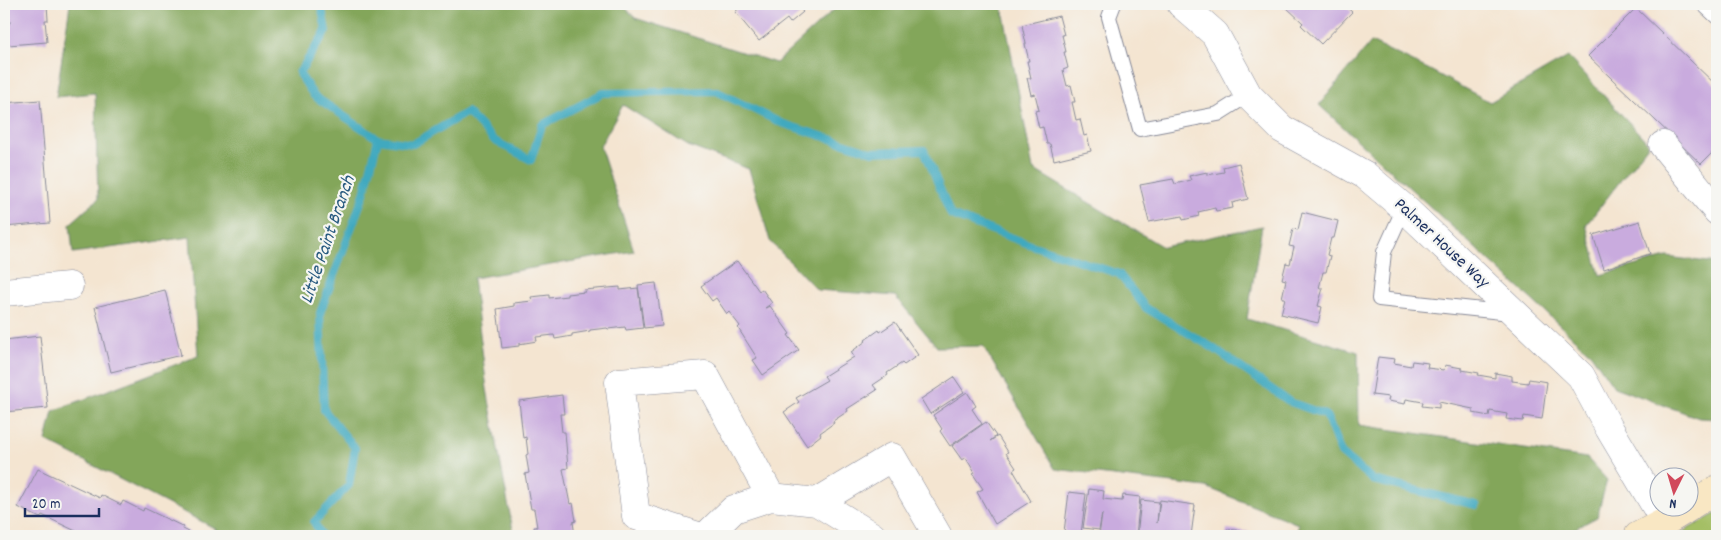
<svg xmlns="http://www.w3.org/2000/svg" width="1721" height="540" font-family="Dekko,sans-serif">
  <rect width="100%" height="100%" fill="#f6f6f2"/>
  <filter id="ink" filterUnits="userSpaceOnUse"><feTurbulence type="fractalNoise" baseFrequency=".02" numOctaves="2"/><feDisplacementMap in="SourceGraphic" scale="10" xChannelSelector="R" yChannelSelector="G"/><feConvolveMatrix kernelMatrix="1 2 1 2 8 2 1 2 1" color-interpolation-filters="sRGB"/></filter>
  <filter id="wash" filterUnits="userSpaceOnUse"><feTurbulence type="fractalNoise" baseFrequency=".0096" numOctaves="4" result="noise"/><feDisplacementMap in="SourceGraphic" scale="20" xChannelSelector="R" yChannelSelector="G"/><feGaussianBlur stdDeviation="1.12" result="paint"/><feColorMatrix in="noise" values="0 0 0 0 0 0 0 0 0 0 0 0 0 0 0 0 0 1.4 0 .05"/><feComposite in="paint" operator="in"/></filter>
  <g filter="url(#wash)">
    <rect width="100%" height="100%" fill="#f4e5d1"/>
    <!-- green -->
    <polygon fill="#a4bf65" stroke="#607762" points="1717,513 1717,536 1675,536"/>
    <!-- forest -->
    <g fill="#83a65a" stroke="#4f6a5c">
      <polygon points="70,4 622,4 635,18 776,63 840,4 1002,4 1033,169 1163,247 1262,226 1247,319 1358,352 1359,425 1587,458 1607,480 1597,517 1561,536 1297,536 1298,524 1206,487 1055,469 983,346 937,347 895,296 817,290 770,241 749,169 688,146 623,105 600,146 634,251 473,278 487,389 514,536 212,536 216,529 46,441 53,411 198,356 190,237 73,253 70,224 98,199 95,93 56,97"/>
      <polygon points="1371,42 1428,69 1490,102 1568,57 1649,144 1586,225 1600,275 1667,257 1717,263 1717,419 1699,418 1614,387 1591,354 1319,105"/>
    </g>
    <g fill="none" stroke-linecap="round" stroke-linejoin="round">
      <!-- stream -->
      <g stroke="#3fa9bf" stroke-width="8">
        <polyline points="321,4 326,31 299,73 314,96 378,139 364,194 320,313 324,410 355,448 349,485 314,522 322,536"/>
        <polyline points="378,139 413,144 467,112 495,141 531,160 542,125 603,93 716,91 781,123 872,152 924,150 951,215 1034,246 1119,274 1146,308 1213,348 1290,402 1326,415 1341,453 1373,480 1476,505"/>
      </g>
    </g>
    <g id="blocks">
      <!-- building -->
      <g fill="#c9abde">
        <polygon points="7,4 47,4 48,20 45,20 47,42 8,45 6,24 10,23"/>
        <polygon points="744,4 796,4 803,12 790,23 787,19 759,41 735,12"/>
        <polygon points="1279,4 1343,4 1352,12 1321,44 1301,25 1303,23 1285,6 1284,8"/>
        <polygon points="1636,8 1717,86 1717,148 1701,164 1588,56"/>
        <polygon points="1059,16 1064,35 1062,35 1066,52 1064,52 1068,68 1063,70 1067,86 1071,85 1075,102 1072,102 1076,120 1080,119 1084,136 1087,135 1091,151 1054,160 1050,144 1047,144 1043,127 1039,128 1035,111 1039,110 1035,94 1031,95 1027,78 1031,78 1027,61 1029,61 1025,44 1026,44 1022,25"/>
        <polygon points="40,100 50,223 4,227 4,103"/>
        <polygon points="1239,163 1248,199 1232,203 1233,208 1216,211 1215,208 1198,212 1199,216 1183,220 1182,216 1149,222 1140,185 1173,179 1175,184 1191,180 1189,176 1207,172 1207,175 1224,172 1223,167"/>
        <polygon points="1302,212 1338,221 1334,238 1331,238 1327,255 1330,256 1326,272 1323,272 1319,288 1323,288 1318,306 1322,307 1318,323 1281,314 1285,298 1282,298 1286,280 1282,279 1286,263 1290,264 1294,247 1289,246 1293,229 1298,230"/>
        <polygon points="1640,221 1650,254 1604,269 1593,235"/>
        <polygon points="737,261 759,291 762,289 772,303 765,308 770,306 790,334 788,335 799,350 763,375 753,360 757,358 738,328 740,326 729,312 727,314 716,298 712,301 701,286"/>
        <polygon points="656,283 662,326 644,328 638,285"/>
        <polygon points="620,287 620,290 638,288 643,328 626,330 625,327 608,329 607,328 590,330 590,331 572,334 572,336 555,339 554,335 536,337 537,341 519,344 519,346 502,348 497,309 514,306 514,303 532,301 531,297 549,295 549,298 567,296 567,294 585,292 584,290"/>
        <polygon points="165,290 181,355 111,372 95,307"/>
        <polygon points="895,322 918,355 904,365 902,363 887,373 888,375 873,385 877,390 847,409 848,411 833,421 834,423 820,433 821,435 807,446 784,412 799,402 796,398 827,380 824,376 854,357 851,352 866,341 865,340 879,330 880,332"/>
        <polygon points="40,336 48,408 4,412 4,340"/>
        <polygon points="1378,357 1395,359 1394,363 1411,366 1412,361 1428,363 1427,368 1444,370 1445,365 1462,368 1462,370 1479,373 1478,375 1495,378 1495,373 1512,376 1512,381 1528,383 1529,379 1547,382 1542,419 1524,416 1523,421 1506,419 1507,414 1490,411 1489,416 1473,413 1473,409 1439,402 1439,408 1422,406 1423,402 1406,399 1405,404 1388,401 1389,397 1372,395"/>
        <polygon points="954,377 964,392 930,414 921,399"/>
        <polygon points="967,392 976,406 972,409 982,424 950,446 940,431 942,429 933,415"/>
        <polygon points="562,395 564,414 560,414 562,432 565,432 568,468 563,469 570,504 573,503 576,521 573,522 575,536 536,536 534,527 537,527 534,509 531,509 525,474 529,473 526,455 528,454 526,437 523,438 519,401"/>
        <polygon points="986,422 996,436 990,441 998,436 1008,452 1006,453 1016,468 1013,470 1031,501 995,524 977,492 983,489 973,474 975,473 966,458 962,460 952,446"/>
        <polygon points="38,469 100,498 101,495 121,505 123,501 143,511 144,508 184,527 183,529 197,536 93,536 83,532 82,534 42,515 40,518 18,507"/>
        <polygon points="1089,489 1104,491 1103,499 1122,501 1123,495 1140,497 1136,536 1099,536 1102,514 1099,530 1083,528"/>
        <polygon points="1069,492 1086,494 1081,534 1064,532"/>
        <polygon points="1141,500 1159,502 1157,523 1160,500 1195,505 1191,536 1137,536"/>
        <polygon points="1227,529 1267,534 1267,536 1226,536"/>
      </g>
    </g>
  </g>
  <g filter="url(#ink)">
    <use href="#blocks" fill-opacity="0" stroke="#888a98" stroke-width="1"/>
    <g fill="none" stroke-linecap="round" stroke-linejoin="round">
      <defs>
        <g id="lane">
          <polyline points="1114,4 1109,17 1140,129 1218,114 1248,95"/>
          <polyline points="1703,4 1717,17"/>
          <polyline points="1404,208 1384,252 1379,299 1511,313"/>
        </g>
        <g id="street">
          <polyline points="1181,4 1215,34 1248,95 1282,129 1365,175 1404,208 1581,376 1609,428 1665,522"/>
          <polyline points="1663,145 1717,211"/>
          <polyline points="4,292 69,286"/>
          <polyline points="817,502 892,457 938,536"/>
          <polyline points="698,536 636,516 619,382 705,375 771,497"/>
          <polyline points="706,536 734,509 771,497 817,502 872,536"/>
        </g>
        <g id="secondary">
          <polyline points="1688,507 1717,489"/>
          <polyline points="1638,536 1665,522 1688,508"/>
        </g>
      </defs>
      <!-- lane casing -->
      <use href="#lane" stroke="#888a98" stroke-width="16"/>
      <!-- street casing -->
      <use href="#street" stroke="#888a98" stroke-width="29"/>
      <!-- secondary casing -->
      <use href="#secondary" stroke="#888a98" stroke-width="29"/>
      <!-- lane -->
      <use href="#lane" stroke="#fff" stroke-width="14"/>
      <!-- street -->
      <use href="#street" stroke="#fff" stroke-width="28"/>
      <!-- secondary -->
      <use href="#secondary" stroke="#f9e7c3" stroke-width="28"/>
    </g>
  </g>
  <g text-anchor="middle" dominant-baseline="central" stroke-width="4.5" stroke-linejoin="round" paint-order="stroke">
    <!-- street labels -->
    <g font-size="18" fill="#1b2f5e" stroke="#f6f6f2">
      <text transform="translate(1441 244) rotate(43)">Palmer House Way</text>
    </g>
    <!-- water labels -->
    <g font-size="19" font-style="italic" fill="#285a80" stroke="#f6f6f2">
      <text transform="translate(329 240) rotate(-71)">Little Paint Branch</text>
    </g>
  </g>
  <!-- margin -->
  <rect width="1721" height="540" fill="none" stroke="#f6f6f2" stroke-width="20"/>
  <!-- north arrow -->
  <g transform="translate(1674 492) rotate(185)"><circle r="24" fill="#f6f6f2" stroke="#9ea6b7"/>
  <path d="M0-4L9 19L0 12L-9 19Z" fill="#d1495b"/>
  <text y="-8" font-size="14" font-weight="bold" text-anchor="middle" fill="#1b2f5e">N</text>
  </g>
  <!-- scale -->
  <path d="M25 508v8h74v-8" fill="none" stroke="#1b2f5e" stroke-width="2.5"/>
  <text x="32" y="508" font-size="15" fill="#1b2f5e" stroke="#f6f6f2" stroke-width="4" paint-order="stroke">20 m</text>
</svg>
